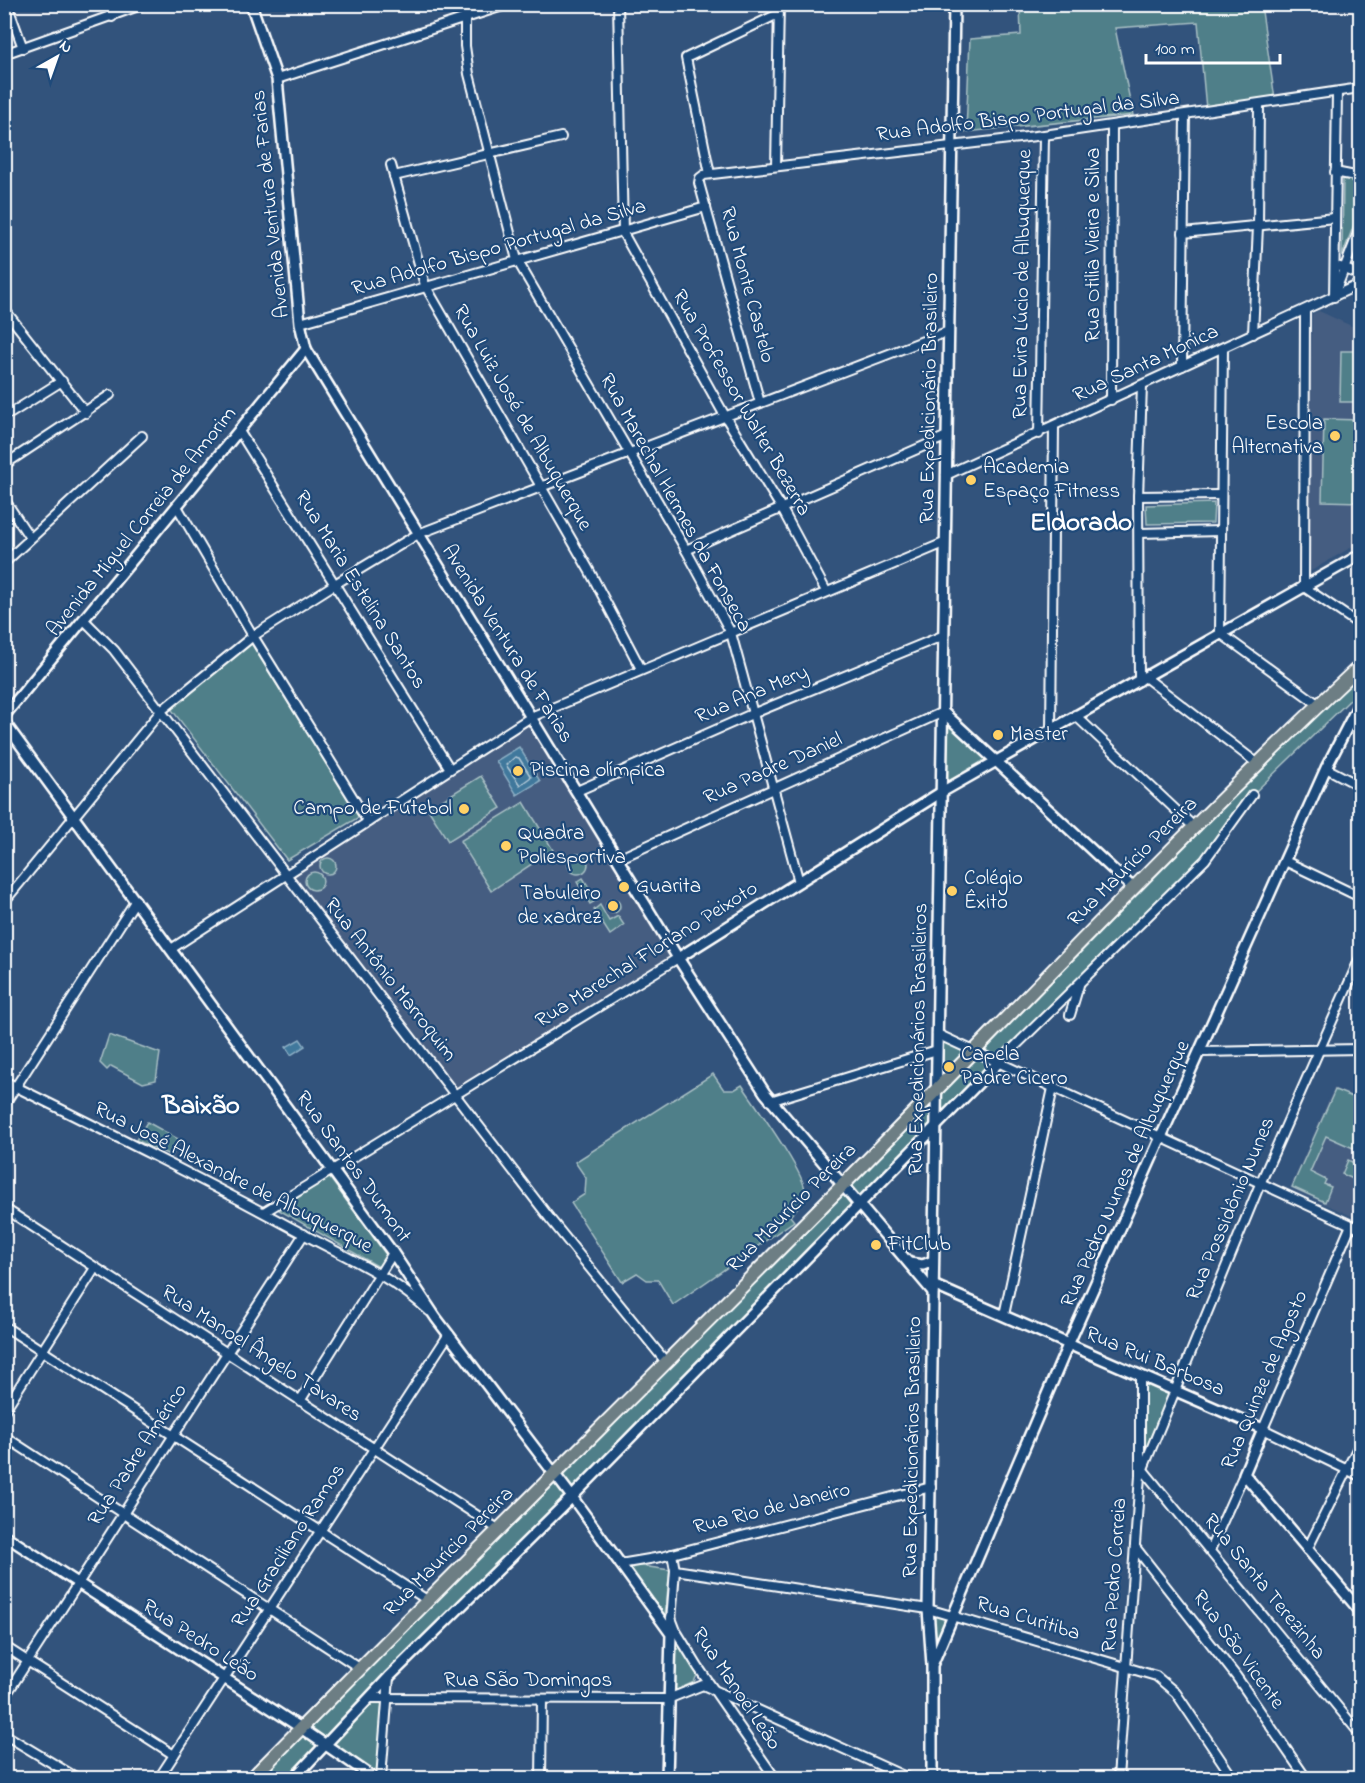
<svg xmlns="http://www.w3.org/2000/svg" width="1365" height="1783" font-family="'Indie Flower',sans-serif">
  <rect width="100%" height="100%" fill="#32537c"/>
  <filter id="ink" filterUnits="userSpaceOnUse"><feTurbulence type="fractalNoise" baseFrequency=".0167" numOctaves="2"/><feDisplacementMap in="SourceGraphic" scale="12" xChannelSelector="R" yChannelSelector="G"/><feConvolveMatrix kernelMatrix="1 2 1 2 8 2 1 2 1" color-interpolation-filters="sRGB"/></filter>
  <g filter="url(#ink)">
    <!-- built -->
    <g fill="#445d81">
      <polygon points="1319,311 1360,330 1360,542 1306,574 1312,314"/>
      <polygon points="531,717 678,958 456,1095 286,873"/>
      <polygon points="1334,1088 1360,1099 1360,1220 1290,1188"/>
    </g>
    <!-- green -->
    <g fill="#507f89" stroke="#a8bfc4" stroke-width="1.5">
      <polygon points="1020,5 1261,5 1275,99 1206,109 1198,22 1115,28 1133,115 966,132 970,39 1021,35"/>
      <polygon points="1343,177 1360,179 1360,209 1342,256"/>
      <polygon points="1341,351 1360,351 1360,402 1340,402"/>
      <polygon points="1324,419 1360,420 1360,502 1322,501"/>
      <polygon points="1214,503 1213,523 1147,524 1146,505"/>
      <polygon points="251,643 359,817 287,860 169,706"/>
      <polygon points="1360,666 1360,684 1357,693 1252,795 1205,860 370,1697 388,1698 381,1778 325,1745 294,1778 252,1778 936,1090 937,1034 974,1051"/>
      <polygon points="945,719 990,757 945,783"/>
      <polygon points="481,776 501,808 448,841 428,809"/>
      <polygon points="524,802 553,850 491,891 460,841"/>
      <circle cx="578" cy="864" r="10"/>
      <circle cx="328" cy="866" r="8"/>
      <circle cx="314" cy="881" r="9"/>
      <polygon points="583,878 597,900 590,904 577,882"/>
      <circle cx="613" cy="906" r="7"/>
      <polygon points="600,905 609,921 618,916 624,925 610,935 594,910"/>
      <polygon points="109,1035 160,1053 156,1080 143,1083 111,1066 107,1070 100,1063"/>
      <path d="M713,1074l11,16h10l8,-5c12,18 65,91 63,107 -1,9 -8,17 -15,24l4,5 -121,84 -15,-25h-11l-10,-7 -15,9 -51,-79 14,-9 1,-16 -11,-16z"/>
      <polygon points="1335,1090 1360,1100 1360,1151 1326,1136 1310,1172 1326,1180 1324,1184 1331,1187 1325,1202 1292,1187"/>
      <polygon points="147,1122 180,1140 172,1156 136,1140"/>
      <polygon points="1348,1160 1360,1166 1360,1182 1342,1174"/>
      <polygon points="329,1177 387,1256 379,1267 279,1210"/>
      <polygon points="1140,1375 1174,1390 1142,1468"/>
      <polygon points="627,1564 670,1570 665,1615"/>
      <polygon points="928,1609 953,1615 932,1665"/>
      <polygon points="672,1628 697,1675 694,1682 673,1692"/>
    </g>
    <!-- water -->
    <g fill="#40789c" stroke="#8caec4" stroke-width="1.5">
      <polygon points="519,747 540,781 517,795 496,761"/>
      <polygon points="300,1039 305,1046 291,1055 286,1047"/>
    </g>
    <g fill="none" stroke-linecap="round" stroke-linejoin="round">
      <!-- shore -->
      <polygon stroke="#b3c9d7" stroke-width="1.5" points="515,757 519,758 531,777 520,785 506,765"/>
      <defs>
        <g id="minor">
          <polyline points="7,4 23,48"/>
          <polyline points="108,4 112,17"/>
          <polyline points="465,4 465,46 469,74 517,260 686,550 731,633 799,882"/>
          <polyline points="618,4 623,233 725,416 782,509 826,591"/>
          <polyline points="4,54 144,4"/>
          <polyline points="277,79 509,4"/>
          <polyline points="391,165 425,285 589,570 641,669"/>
          <polyline points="776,166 779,4"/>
          <polyline points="1335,172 1360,177"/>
          <polyline points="710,174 686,58 778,14"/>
          <polyline points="394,176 561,137"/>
          <polyline points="1183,233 1335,218"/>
          <polyline points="1340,267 1360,275"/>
          <polyline points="1336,290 1360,228"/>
          <polyline points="1334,297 1337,93"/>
          <polyline points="4,309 86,413"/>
          <polyline points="1305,310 1304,587 1360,625"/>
          <polyline points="300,323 706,207"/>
          <polyline points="1253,334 1258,226 1259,105"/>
          <polyline points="1223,348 1220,633 1319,705"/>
          <polyline points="1182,366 1185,115"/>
          <polyline points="1111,400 1112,126"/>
          <polyline points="760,403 699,183 700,178 704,175 1044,135 1360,88"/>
          <polyline points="4,412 11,413 62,381"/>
          <polyline points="239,431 450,769"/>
          <polyline points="1039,434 1044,135"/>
          <polyline points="4,465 110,395"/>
          <polyline points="946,475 1360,284"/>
          <polyline points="1138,496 1220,495"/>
          <polyline points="4,499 30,538"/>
          <polyline points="178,508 253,636 368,822"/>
          <polyline points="1139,533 1220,531"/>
          <polyline points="686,550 947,436"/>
          <polyline points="4,563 142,436"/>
          <polyline points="85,621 114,650 551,1220 666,1362"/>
          <polyline points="1145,677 1258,764"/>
          <polyline points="1139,681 1138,496 1142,386"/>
          <polyline points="1075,715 1195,828"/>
          <polyline points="1051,730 1054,427"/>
          <polyline points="1326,768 1360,786"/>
          <polyline points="577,791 752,714 942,636"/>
          <polyline points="618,859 943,712"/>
          <polyline points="1285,861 1360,897"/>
          <polyline points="4,902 161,711 253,636 335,584 418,534 949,331"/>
          <polyline points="171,949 531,717 944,543"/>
          <polyline points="1070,1015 1079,985"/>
          <polyline points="937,1034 1360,1229"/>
          <polyline points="1202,1052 1360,1049"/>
          <polyline points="998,1063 1205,860 1252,795"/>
          <path d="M4,1081c101,50 202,100 301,154 43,23 88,42 124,76"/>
          <polyline points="770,1101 937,1050"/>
          <polyline points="4,1105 136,900"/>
          <polyline points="4,1208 498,1529"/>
          <polyline points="264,1212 678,958"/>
          <polyline points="1351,1225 1263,1429 1360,1476"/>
          <polyline points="1004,1315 1053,1088"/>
          <polyline points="4,1326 427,1600"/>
          <polyline points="300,1401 393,1253"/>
          <polyline points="4,1411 95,1268"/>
          <polyline points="4,1436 361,1669"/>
          <polyline points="1140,1466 1360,1734"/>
          <polyline points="1140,1476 1260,1184 1360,958"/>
          <polyline points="1135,1547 1236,1676 1306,1778"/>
          <polyline points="1210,1550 1244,1474"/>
          <polyline points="1307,1550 1360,1443"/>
          <polyline points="620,1564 661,1557 931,1487"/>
          <polyline points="675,1570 928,1609 1156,1676 1176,1693 1233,1778"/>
          <polyline points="671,1618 676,1631 698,1667 775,1778"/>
          <polyline points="671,1621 675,1570 672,1554"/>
          <polyline points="4,1646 174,1755"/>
          <polyline points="4,1698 304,1234"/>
          <polyline points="370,1698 668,1699 703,1685 908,1778"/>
          <polyline points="4,1734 77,1778"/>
          <polyline points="159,1778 449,1334"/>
          <polyline points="381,1778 389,1677"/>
          <polyline points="541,1778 542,1699"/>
          <polyline points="1118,1778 1140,1476 1140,1375"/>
        </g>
        <g id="tertiary">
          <polyline points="251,4 277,79 300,323 306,349 678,958 765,1093 933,1292"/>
          <polyline points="943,712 1134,889"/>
          <polyline points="4,716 306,349"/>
          <polyline points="4,722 393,1253 436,1318 572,1497 671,1634 667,1778"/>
          <polyline points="678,958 940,793 1360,555"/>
          <polyline points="909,1263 923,1265 933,1261"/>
          <polyline points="933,1285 1263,1429 1244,1474 1360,1611"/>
          <polyline points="4,1535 301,1728 374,1778"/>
          <polyline points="933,1663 1068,1345 1326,768 1360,702"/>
          <polyline points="294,1778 389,1677 572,1497 998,1063"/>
          <polyline points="932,1778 932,1665 928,1609 954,4"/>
        </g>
        <path id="primary" d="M252,1778c195,-199 394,-394 590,-592 172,-174 340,-353 518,-520"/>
      </defs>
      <!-- minor casing -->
      <use href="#minor" stroke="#fff" stroke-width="12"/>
      <!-- tertiary casing -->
      <use href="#tertiary" stroke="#fff" stroke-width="14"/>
      <!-- primary casing -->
      <use href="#primary" stroke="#fff" stroke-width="16"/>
      <!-- minor -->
      <use href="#minor" stroke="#1f4a7a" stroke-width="8"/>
      <!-- tertiary -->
      <use href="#tertiary" stroke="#1f4a7a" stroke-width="9"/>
      <!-- primary -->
      <use href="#primary" stroke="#6d7e84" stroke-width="12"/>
    </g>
  </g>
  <!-- markers -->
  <g fill="#ffd166" stroke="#1f4a7a" stroke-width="2">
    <circle cx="1335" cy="436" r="6"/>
    <circle cx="971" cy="480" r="6"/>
    <circle cx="998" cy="735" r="6"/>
    <circle cx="518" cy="771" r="6"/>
    <circle cx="464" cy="809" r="6"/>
    <circle cx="506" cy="846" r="6"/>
    <circle cx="624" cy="887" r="6"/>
    <circle cx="952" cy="891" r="6"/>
    <circle cx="613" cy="906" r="6"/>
    <circle cx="949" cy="1067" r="6"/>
    <circle cx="876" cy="1245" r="6"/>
  </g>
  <g text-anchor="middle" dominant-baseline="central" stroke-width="4.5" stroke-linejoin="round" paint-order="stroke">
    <!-- street labels -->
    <g font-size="21" fill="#fff" stroke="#1f4a7a">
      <text transform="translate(1028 117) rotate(-7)">Rua Adolfo Bispo Portugal da Silva</text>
      <text transform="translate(271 204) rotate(-96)">Avenida Ventura de Farias</text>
      <text transform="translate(1094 245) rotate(-90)">Rua Otilia Vieira e Silva</text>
      <text transform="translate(499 248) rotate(-16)">Rua Adolfo Bispo Portugal da Silva</text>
      <text transform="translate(1023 284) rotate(-89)">Rua Evira Lúcio de Albuquerque</text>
      <text transform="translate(747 285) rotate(75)">Rua Monte Castelo</text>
      <text transform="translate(1146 364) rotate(-25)">Rua Santa Monica</text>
      <text transform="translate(930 398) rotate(-89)">Rua Expedicionário Brasileiro</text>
      <text transform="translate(741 403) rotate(60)">Rua Professor Walter Bezerra</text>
      <text transform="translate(522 418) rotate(60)">Rua Luiz José de Albuquerque</text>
      <text transform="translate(675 503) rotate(61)">Rua Marechal Hermes da Fonseca</text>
      <text transform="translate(142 522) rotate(-51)">Avenida Miguel Correia de Amorim</text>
      <text transform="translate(360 590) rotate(58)">Rua Maria Estelina Santos</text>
      <text transform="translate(507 644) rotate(58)">Avenida Ventura de Farias</text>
      <text transform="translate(752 695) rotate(-23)">Rua Ana Mery</text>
      <text transform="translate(773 769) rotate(-24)">Rua Padre Daniel</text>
      <text transform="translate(1133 862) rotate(-45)">Rua Maurício Pereira</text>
      <text transform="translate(647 955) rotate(-32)">Rua Marechal Floriano Peixoto</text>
      <text transform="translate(390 980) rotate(52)">Rua Antônio Marroquim</text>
      <text transform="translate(919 1039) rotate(-89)">Rua Expedicionários Brasileiros</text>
      <text transform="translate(353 1167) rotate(54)">Rua Santos Dumont</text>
      <text transform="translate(1126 1174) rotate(-66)">Rua Pedro Nunes de Albuquerque</text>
      <text transform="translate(233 1178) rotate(27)">Rua José Alexandre de Albuquerque</text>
      <text transform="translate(792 1208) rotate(-45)">Rua Maurício Pereira</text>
      <text transform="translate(1231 1209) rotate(-67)">Rua Possidônio Nunes</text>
      <text transform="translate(261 1354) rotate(33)">Rua Manoel Ângelo Tavares</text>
      <text transform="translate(1155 1362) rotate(23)">Rua Rui Barbosa</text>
      <text transform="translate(1265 1380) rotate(-67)">Rua Quinze de Agosto</text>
      <text transform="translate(913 1447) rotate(-89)">Rua Expedicionários Brasileiro</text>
      <text transform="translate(138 1455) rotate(-57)">Rua Padre Américo</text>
      <text transform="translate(772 1509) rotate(-14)">Rua Rio de Janeiro</text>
      <text transform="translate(289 1546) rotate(-57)">Rua Graciliano Ramos</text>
      <text transform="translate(449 1552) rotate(-45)">Rua Maurício Pereira</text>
      <text transform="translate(1115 1575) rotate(-86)">Rua Pedro Correia</text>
      <text transform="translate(1264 1587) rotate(51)">Rua Santa Terezinha</text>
      <text transform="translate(1028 1619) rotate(17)">Rua Curitiba</text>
      <text transform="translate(200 1641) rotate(33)">Rua Pedro Leão</text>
      <text transform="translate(1238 1650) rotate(54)">Rua São Vicente</text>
      <text x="528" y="1681">Rua São Domingos</text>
      <text transform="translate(736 1689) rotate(56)">Rua Manoel Leão</text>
    </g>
    <!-- poi labels -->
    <g font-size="21" fill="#fff" stroke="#1f4a7a" text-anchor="start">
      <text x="1323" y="424" text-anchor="end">Escola<tspan x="1323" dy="24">Alternativa</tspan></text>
      <text x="983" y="468">Academia<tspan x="983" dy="24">Espaço Fitness</tspan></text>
      <text x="1010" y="735">Master</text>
      <text x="530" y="771">Piscina olímpica</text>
      <text x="452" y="809" text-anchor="end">Campo de Futebol</text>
      <text x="518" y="834">Quadra<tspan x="518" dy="24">Poliesportiva</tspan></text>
      <text x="964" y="879">Colégio<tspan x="964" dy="24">Êxito</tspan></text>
      <text x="636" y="887">Guarita</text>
      <text x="601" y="894" text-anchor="end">Tabuleiro<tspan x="601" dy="24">de xadrez</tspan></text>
      <text x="961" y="1055">Capela<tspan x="961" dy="24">Padre Cicero</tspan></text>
      <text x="888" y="1245">FitClub</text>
    </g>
    <!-- district labels -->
    <g font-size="27" font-weight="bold" fill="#fff" stroke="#1f4a7a">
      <text x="1081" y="523">Eldorado</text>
      <text x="201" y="1106">Baixão</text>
    </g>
  </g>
  <!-- margin -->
  <rect width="1365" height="1783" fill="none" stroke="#1f4a7a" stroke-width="24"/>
  <rect x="12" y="12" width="1341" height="1759" fill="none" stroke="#fff" stroke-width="2" filter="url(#ink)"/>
  <!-- north arrow -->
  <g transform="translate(57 57) rotate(40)" stroke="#1f4a7a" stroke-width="4.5" paint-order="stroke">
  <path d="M0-4.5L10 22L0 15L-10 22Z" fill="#ffffff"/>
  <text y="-9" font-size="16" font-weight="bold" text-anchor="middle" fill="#ffffff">N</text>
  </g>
  <!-- scale -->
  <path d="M1146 54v9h134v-9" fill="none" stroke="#ffffff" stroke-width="3"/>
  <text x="1155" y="54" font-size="18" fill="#ffffff" stroke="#1f4a7a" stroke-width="4.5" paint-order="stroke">100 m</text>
</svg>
